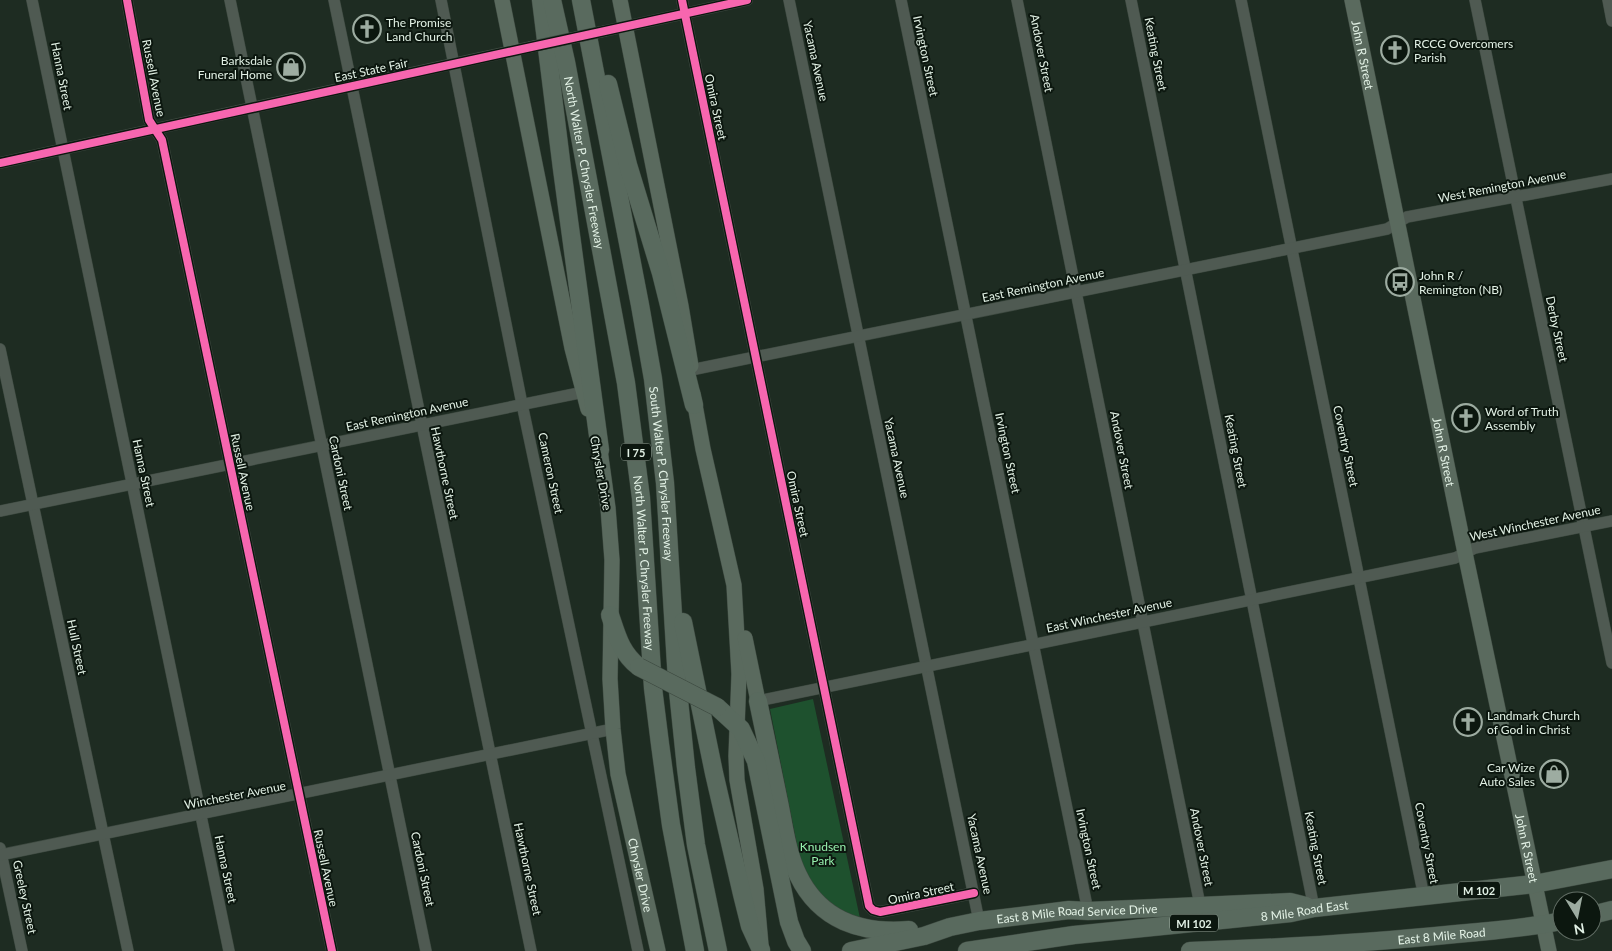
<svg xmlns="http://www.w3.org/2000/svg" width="1612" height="951" font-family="Lato,sans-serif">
  <rect width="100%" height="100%" fill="#1e2c22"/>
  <!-- green -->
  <polygon fill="#1e512e" points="813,699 861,923 834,909 810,884 800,860 770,709"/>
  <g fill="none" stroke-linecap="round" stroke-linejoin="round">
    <defs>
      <g id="minor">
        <polyline points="32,0 229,951"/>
        <polyline points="127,0 149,120 162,140 332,951"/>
        <polyline points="230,0 426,951"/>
        <polyline points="334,0 531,951"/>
        <polyline points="441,0 522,404 638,951"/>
        <polyline points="682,0 869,906 873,910 880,912 974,893"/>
        <polyline points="789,0 979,921"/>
        <polyline points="901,0 1088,911"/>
        <polyline points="1017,0 1200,905"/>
        <polyline points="1131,0 1314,908"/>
        <polyline points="1241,0 1424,897"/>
        <polyline points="1475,0 1612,663"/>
        <polyline points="1608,0 1612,21"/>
        <polyline points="605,31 747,0"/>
        <polyline points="0,163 530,47"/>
        <polyline points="0,349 128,951"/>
        <polyline points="691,370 1387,229 1407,217 1612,179"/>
        <polyline points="0,511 584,392"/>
        <polyline points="758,701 1455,558 1475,548 1612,521"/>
        <polyline points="0,848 22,951"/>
        <polyline points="0,855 613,729"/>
      </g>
      <g id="major">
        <polyline points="502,0 572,348 588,409"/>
        <polyline points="620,0 681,306 691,366"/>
        <path id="s1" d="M1352,0l113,553 84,398"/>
        <polyline points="693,394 703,449 734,585 739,674 736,756 737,780 756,889 761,945"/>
        <path id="s2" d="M597,439l3,11 8,58 4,52 -2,119 3,50 5,45 40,177"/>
        <polyline points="745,638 758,701"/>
      </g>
      <g id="highway">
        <polyline points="541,0 562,169 600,450"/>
        <path id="s3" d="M552,0l14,62 60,321 15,115 12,190 7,56 11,81 24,126"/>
        <path id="s4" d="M581,0l59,305 13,74 12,104 12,198 9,87 10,77 22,106"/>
        <polyline points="608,84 628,165 661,273 694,405"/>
        <path d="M610,615c7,21 11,38 29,52"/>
        <polyline points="683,622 714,773 742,894 750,926 761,950"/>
        <path d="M758,701c7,33 14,67 21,101 5,24 8,51 19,73 22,46 64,59 111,55"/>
        <polyline points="717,707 741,729 756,761 789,922 796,941 802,951"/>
        <polyline points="1592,915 1612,910"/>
        <path id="s5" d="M851,951l73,-15 26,-9 29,-6 90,-11 19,1 202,-9 16,4"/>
        <path id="s6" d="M967,951l107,-16 217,-22 23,-5 220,-24 78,-15"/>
        <path id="s7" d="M1190,951c89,-3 178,-8 266,-17 36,-3 71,-6 106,-13"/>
      </g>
    </defs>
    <!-- minor casing -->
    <use href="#minor" stroke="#3c483f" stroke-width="12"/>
    <!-- major casing -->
    <use href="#major" stroke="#3c483f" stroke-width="16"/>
    <!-- highway casing -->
    <use href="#highway" stroke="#3c483f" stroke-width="19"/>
    <!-- minor -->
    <use href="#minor" stroke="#4f5a52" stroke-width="11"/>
    <!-- major -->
    <use href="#major" stroke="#5a6a5e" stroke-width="15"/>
    <!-- highway -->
    <use href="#highway" stroke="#596a5e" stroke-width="18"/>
    <defs>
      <polyline id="minor-bridge" points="530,47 605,31"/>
      <polyline id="highway-bridge" points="639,667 717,707"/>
    </defs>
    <!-- minor-bridge casing -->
    <use href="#minor-bridge" stroke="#3c483f" stroke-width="12" stroke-linecap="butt"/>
    <!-- highway-bridge casing -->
    <use href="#highway-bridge" stroke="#3c483f" stroke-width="19" stroke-linecap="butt"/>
    <!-- minor-bridge -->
    <use href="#minor-bridge" stroke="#4f5a52" stroke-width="11"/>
    <!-- highway-bridge -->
    <use href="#highway-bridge" stroke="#596a5e" stroke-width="18"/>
    <defs>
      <g id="cycleway">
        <polyline points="127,0 149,120 162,140 332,951"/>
        <polyline points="682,0 869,906 873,910 880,912 974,893"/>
        <polyline points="0,163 747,0"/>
      </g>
    </defs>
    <!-- cycleway casing -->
    <use href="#cycleway" stroke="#0c170f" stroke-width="11"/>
    <!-- cycleway -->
    <use href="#cycleway" stroke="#f766af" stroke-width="8"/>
  </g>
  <!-- icons -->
  <defs>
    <symbol id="church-ring" viewBox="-11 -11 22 22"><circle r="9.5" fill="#0c170f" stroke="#9daca1" stroke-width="1.5"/><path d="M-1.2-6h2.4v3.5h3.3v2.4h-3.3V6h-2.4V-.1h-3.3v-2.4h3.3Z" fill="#9daca1"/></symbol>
    <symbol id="shop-ring" viewBox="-11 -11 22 22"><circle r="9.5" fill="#0c170f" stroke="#9daca1" stroke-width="1.5"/><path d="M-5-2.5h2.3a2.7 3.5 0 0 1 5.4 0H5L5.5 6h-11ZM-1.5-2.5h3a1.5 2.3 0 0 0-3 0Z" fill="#9daca1"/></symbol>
    <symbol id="bus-ring" viewBox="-11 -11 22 22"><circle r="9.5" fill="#0c170f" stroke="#9daca1" stroke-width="1.5"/><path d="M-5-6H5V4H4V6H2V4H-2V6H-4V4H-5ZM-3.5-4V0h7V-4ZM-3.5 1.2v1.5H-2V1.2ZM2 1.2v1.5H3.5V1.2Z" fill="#9daca1"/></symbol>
  </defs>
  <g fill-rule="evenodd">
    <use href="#church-ring" x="351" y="13" width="32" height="32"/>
    <use href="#church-ring" x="1379" y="34" width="32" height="32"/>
    <use href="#shop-ring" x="275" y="51" width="32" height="32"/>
    <use href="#bus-ring" x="1384" y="266" width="32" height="32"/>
    <use href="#church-ring" x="1450" y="402" width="32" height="32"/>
    <use href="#church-ring" x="1452" y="706" width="32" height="32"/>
    <use href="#shop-ring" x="1538" y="758" width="32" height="32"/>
  </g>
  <g text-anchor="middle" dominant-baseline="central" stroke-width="4" stroke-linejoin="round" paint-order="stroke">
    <!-- shield labels -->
    <g fill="#0c170f" stroke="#a2b0a5" stroke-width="1">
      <rect x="621" y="443.5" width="30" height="17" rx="4"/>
      <rect x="1458" y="881.5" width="42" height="17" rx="4"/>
      <rect x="1170" y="914.5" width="48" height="17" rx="4"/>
    </g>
    <g font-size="11" font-weight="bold" fill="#e2f1e5">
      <text x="636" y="452">I 75</text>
      <text x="1479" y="890">M 102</text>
      <text x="1194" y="923">MI 102</text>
    </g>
    <!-- poi labels -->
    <g font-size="12" fill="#e2f1e5" stroke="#0c170f" text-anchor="start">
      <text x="386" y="22">The Promise<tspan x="386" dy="14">Land Church</tspan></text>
      <text x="1414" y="43">RCCG Overcomers<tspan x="1414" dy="14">Parish</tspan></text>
      <text x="272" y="60" text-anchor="end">Barksdale<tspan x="272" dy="14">Funeral Home</tspan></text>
      <text x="1419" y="275">John R /<tspan x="1419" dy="14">Remington (NB)</tspan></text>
      <text x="1485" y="411">Word of Truth<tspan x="1485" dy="14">Assembly</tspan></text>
      <text x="1487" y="715">Landmark Church<tspan x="1487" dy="14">of God in Christ</tspan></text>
      <text x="1535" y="767" text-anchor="end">Car Wize<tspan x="1535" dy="14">Auto Sales</tspan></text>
    </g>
    <!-- street labels -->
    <g font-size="12" fill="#e2f1e5" stroke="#0c170f">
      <text transform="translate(1042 53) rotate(79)">Andover Street</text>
      <text transform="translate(1156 54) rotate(79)">Keating Street</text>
      <text stroke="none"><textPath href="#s1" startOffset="56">John R Street</textPath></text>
      <text transform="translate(926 56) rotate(78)">Irvington Street</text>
      <text transform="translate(816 61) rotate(78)">Yacama Avenue</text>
      <text transform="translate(371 70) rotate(-12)">East State Fair</text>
      <text transform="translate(62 76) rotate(79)">Hanna Street</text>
      <text transform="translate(154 78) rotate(79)">Russell Avenue</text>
      <text transform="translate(716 107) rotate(78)">Omira Street</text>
      <text stroke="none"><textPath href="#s3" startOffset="166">North Walter P. Chrysler Freeway</textPath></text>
      <text transform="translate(1502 186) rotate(-11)">West Remington Avenue</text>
      <text transform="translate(1043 285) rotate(-12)">East Remington Avenue</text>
      <text transform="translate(1557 329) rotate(78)">Derby Street</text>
      <text transform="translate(407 414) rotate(-12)">East Remington Avenue</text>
      <text transform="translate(1346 446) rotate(78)">Coventry Street</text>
      <text transform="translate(1122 450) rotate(79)">Andover Street</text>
      <text transform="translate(1236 451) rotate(79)">Keating Street</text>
      <text stroke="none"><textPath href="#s1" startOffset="461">John R Street</textPath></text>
      <text transform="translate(1008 453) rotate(78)">Irvington Street</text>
      <text transform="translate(897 458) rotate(78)">Yacama Avenue</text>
      <text transform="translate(243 472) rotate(78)">Russell Avenue</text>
      <text transform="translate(144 473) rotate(78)">Hanna Street</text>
      <text transform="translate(341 473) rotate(78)">Cardoni Street</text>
      <text transform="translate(445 473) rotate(78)">Hawthorne Street</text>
      <text transform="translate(551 473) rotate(78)">Cameron Street</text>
      <text transform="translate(601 473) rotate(80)">Chrysler Drive</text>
      <text stroke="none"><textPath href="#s4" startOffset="481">South Walter P. Chrysler Freeway</textPath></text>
      <text transform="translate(798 504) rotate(78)">Omira Street</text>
      <text transform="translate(1535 523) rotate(-12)">West Winchester Avenue</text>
      <text stroke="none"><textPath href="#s3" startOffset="571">North Walter P. Chrysler Freeway</textPath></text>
      <text transform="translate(1109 615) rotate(-12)">East Winchester Avenue</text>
      <text transform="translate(77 647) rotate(78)">Hull Street</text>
      <text transform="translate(235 795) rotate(-11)">Winchester Avenue</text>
      <text transform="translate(1427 843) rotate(79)">Coventry Street</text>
      <text transform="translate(1202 847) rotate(79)">Andover Street</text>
      <text transform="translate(1316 848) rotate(79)">Keating Street</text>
      <text transform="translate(1089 849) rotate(78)">Irvington Street</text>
      <text stroke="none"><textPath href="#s1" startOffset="866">John R Street</textPath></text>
      <text transform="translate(980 854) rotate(78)">Yacama Avenue</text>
      <text transform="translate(326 868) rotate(78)">Russell Avenue</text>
      <text transform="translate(226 869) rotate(78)">Hanna Street</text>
      <text transform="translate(423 869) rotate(78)">Cardoni Street</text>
      <text transform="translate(528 869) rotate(78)">Hawthorne Street</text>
      <text stroke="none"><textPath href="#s2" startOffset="440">Chrysler Drive</textPath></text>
      <text transform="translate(921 893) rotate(-12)">Omira Street</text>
      <text transform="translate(25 897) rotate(78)">Greeley Street</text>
      <text stroke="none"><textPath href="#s6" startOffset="340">8 Mile Road East</textPath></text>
      <text stroke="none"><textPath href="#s5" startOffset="230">East 8 Mile Road Service Drive</textPath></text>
      <text stroke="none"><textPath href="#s7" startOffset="252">East 8 Mile Road</textPath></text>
    </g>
    <!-- park labels -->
    <g font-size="12" fill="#96f0ad" stroke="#0c170f">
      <text x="823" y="846">Knudsen<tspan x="823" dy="14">Park</tspan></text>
    </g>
  </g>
  <!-- north arrow -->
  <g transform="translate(1577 916) rotate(170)"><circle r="24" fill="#0c170f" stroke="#626e65"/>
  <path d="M0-4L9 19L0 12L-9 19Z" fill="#9daca1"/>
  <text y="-8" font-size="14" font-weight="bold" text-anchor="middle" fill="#e2f1e5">N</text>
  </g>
</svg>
